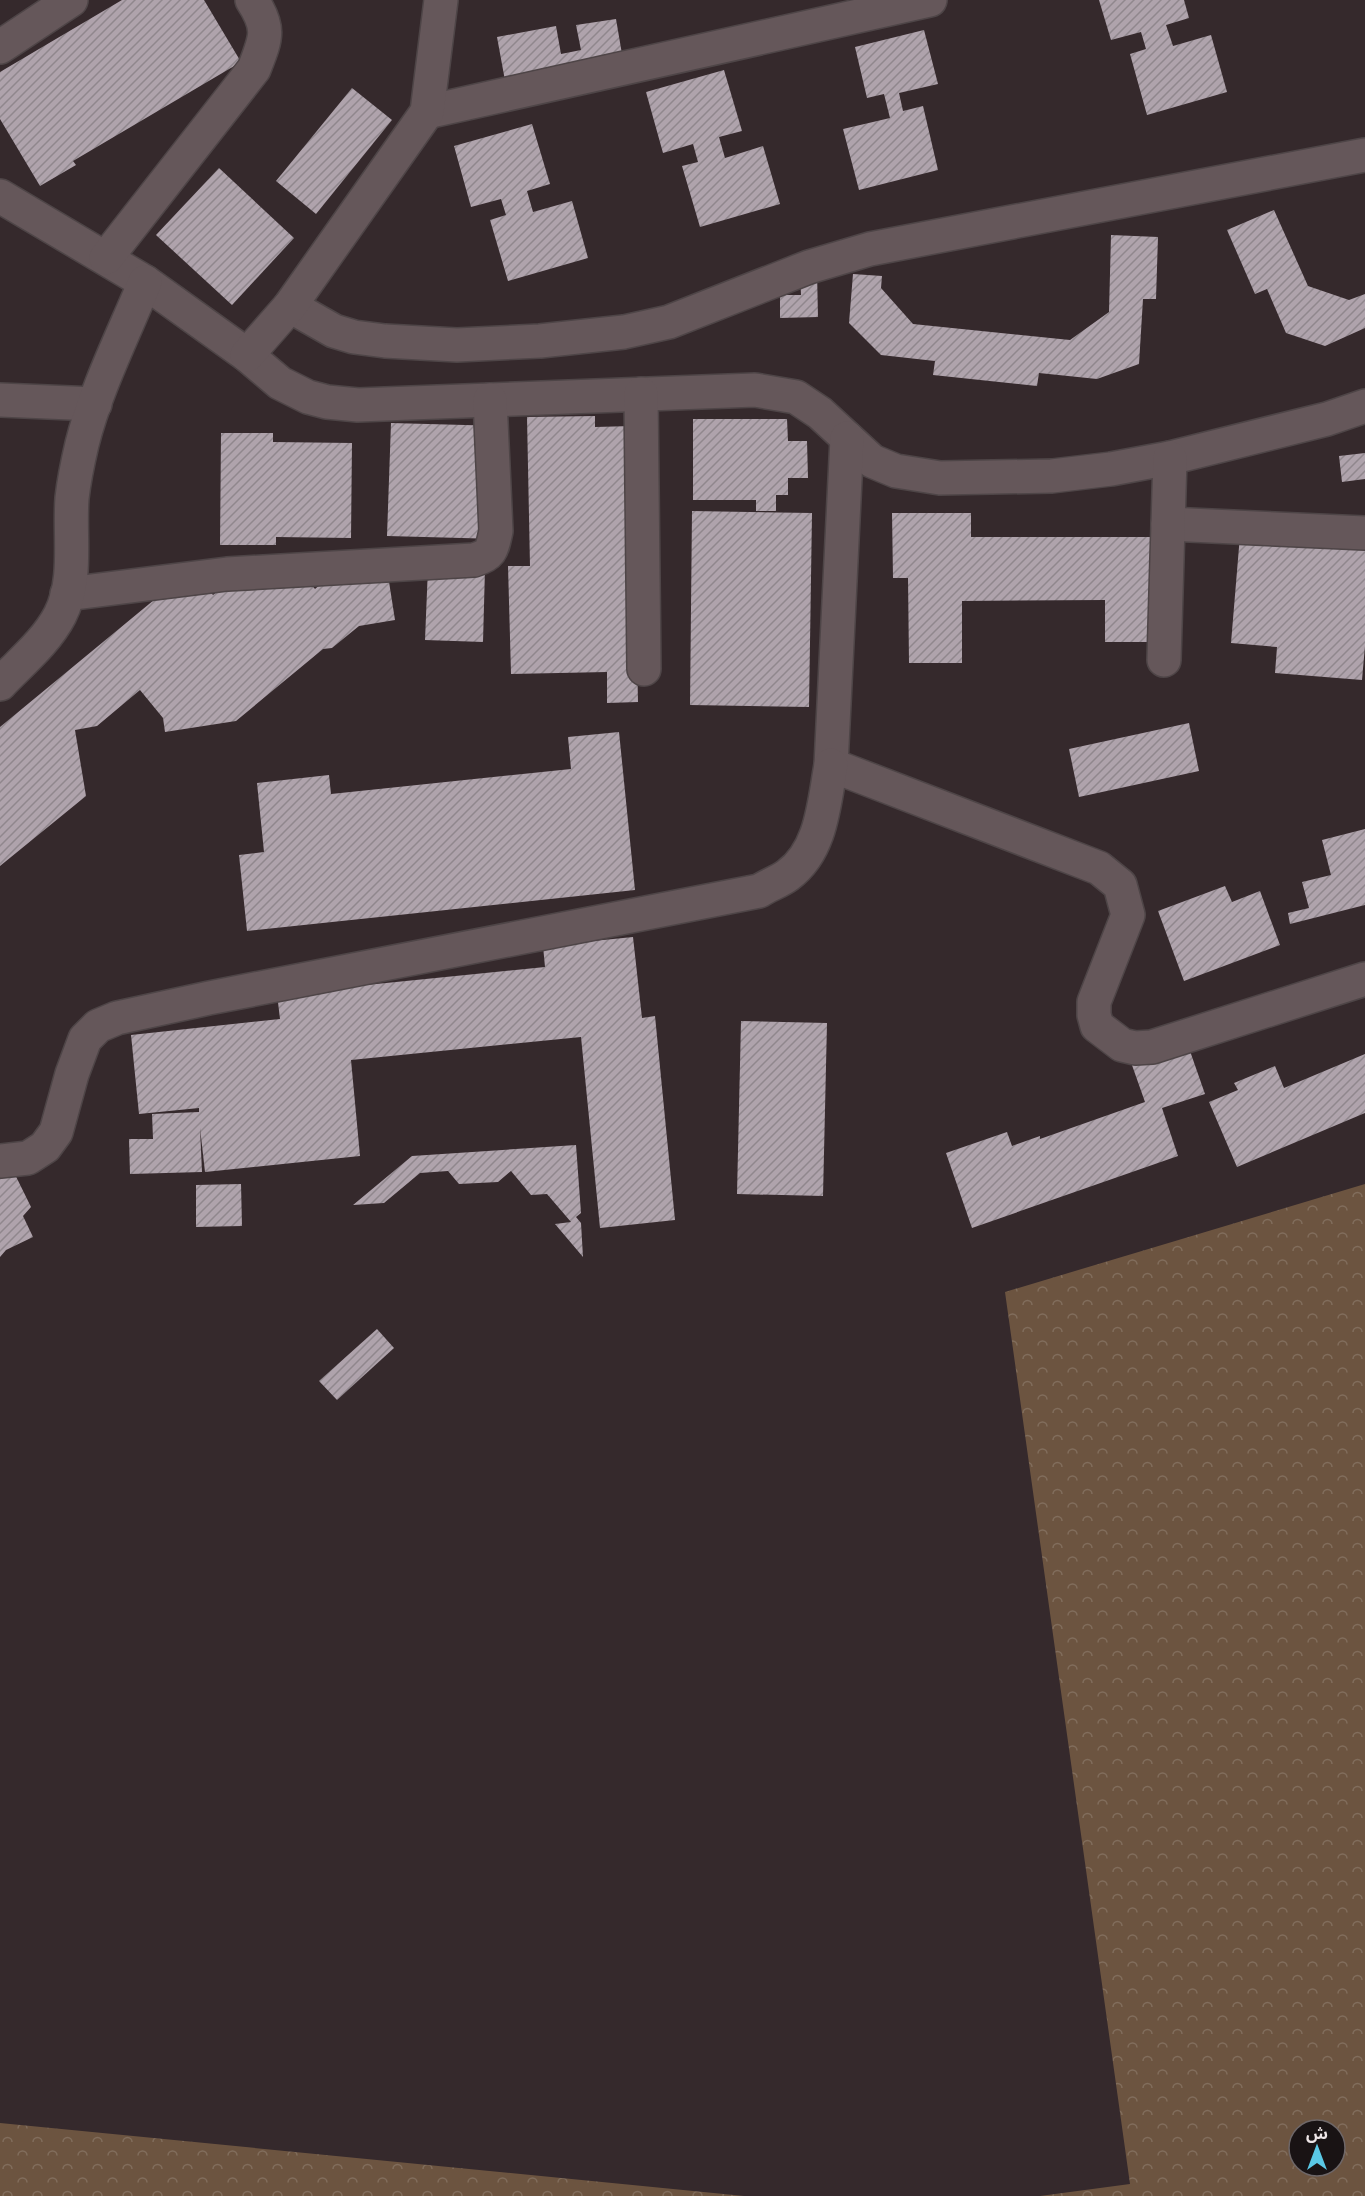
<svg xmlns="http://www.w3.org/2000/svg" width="1365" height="2196" font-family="Spectral,'Noto Sans Arabic',serif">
  <defs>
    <pattern id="forest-crowns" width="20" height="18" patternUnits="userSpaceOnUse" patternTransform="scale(1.5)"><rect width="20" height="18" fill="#6c5440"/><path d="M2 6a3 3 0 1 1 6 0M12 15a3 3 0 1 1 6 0" fill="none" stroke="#816d5c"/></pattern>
    <pattern id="building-hatch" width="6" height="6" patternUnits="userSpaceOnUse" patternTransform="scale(1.5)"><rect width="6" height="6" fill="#afa3ac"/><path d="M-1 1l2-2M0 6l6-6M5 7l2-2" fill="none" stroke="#90878d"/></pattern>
  </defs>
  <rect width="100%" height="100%" fill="#35292c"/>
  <!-- forest -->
  <g fill="url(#forest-crowns)" fill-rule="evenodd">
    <path d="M1365,1184v1012h-325l90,-12 -125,-892zM1299,2130h36v36h-36z"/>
    <polygon points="0,2123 744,2196 0,2196"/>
  </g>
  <!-- building -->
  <g fill="url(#building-hatch)">
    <polygon points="122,0 204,0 241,62 73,161 76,165 40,186 0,119 0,72"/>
    <polygon points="1099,0 1184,0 1189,18 1166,25 1173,46 1211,35 1227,92 1147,115 1130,54 1146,49 1141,32 1111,40"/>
    <polygon points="616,19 623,60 508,97 497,37 556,26 561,54 581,50 576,25"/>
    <polygon points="924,30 938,84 899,93 903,111 923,106 938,170 859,190 843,129 890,118 884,94 867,98 855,47"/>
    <polygon points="724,70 742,131 719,137 725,158 763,146 780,204 700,227 682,166 698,162 693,144 663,153 646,92"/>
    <polygon points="352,88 392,120 316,214 276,181"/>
    <polygon points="532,124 550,184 527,191 533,212 572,201 588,258 508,281 490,220 506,215 501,199 471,207 454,146"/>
    <polygon points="219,168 294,238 232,305 156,235"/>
    <polygon points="1274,210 1308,286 1349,300 1365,294 1365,328 1325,346 1286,333 1267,289 1255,294 1227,230"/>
    <polygon points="1111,235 1158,237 1156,299 1143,299 1139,364 1097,379 1039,373 1037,386 933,375 935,361 881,355 849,323 853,274 882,276 881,288 913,324 1070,340 1109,312"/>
    <polygon points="800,272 817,272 818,317 780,318 780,295 801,295"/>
    <polygon points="595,416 595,427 632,426 638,702 607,703 607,672 511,674 508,566 530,566 527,417"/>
    <polygon points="693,419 787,419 788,441 807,441 808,478 788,478 788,495 776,495 776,511 756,511 756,500 693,500"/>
    <polygon points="391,423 502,426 499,539 387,536"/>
    <polygon points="221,433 273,433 273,442 352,443 351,538 276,537 276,545 220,545"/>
    <polygon points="1365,453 1365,479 1342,482 1339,456"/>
    <polygon points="692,511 812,513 809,707 690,705"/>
    <polygon points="892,513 971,513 971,537 1152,537 1152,642 1105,642 1105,600 962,601 962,663 909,663 908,578 893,578"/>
    <polygon points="1241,523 1365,533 1365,646 1362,680 1275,673 1277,647 1231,643"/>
    <polygon points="258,559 299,570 315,589 328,578 387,569 395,620 359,626 332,648 323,649 236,721 165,732 163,718 140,690 97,726 75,730 86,796 0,866 0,727 160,595 194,573 213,595"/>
    <polygon points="428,567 485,569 483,642 425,640"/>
    <polygon points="1189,723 1199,771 1079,797 1069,749"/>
    <polygon points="619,732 635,890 247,931 239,855 264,852 257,783 329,775 331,794 571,769 568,737"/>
    <polygon points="1365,829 1365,905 1290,924 1288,913 1309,908 1302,882 1331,875 1322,840"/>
    <polygon points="1225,886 1232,902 1260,891 1280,945 1184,981 1158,911"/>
    <polygon points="633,937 642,1018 655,1016 675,1220 600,1228 581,1037 351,1060 360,1156 205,1172 200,1128 202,1172 130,1174 129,1139 153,1139 152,1114 199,1112 199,1108 139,1114 131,1035 280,1019 277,994 545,967 543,946"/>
    <polygon points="741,1021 827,1023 823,1196 737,1194"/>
    <polygon points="1183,1031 1205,1094 1162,1108 1178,1156 972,1228 946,1153 1007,1132 1012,1146 1040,1136 1040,1139 1145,1102 1127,1051"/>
    <polygon points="1365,1054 1365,1113 1237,1167 1209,1102 1238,1090 1234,1083 1275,1066 1284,1088"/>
    <polygon points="0,1144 31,1207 23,1216 33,1237 6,1250 0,1257"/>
    <polygon points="576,1145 581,1213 576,1217 581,1223 583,1257 555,1224 571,1222 547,1194 531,1195 511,1171 498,1182 459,1184 448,1171 420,1173 384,1203 353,1205 412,1156"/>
    <polygon points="241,1184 242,1226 196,1227 196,1185"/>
    <polygon points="377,1329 394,1348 337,1400 319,1381"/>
  </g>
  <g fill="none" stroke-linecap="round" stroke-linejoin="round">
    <defs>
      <g id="street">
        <polyline points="0,47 71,0"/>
        <polyline points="427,112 930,0"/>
        <polyline points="0,196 145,282 247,355 280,383 308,397 327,402 358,405 755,390 796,397 820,413 872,461 896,471 940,478 1052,476 1111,469 1170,458 1327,419 1365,406"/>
        <path d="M106,258l148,-189c12,-31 17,-40 -2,-69"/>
        <polyline points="290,306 334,331 354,337 385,341 457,345 540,341 624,332 669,322 809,267 870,249 1365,155"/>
        <polyline points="247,355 290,306 427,112 441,0"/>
        <polyline points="641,394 644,669"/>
        <polyline points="0,400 95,404"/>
        <polyline points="847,438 831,765 1099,868 1120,885 1128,915 1094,1002 1094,1015 1097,1026 1122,1045 1135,1048 1152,1047 1365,979"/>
        <polyline points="1168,524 1365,533"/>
        <path d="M67,594l160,-20 247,-14c18,-5 18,-11 22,-29l-6,-131"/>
        <polyline points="1164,660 1170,458"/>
        <path d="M0,684c20,-21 46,-42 60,-69 18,-35 9,-79 12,-117 2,-18 6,-37 10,-54 13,-53 42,-111 63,-162"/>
        <path d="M0,1161l28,-3 17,-11 11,-15 16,-58 13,-35 13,-13 19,-8 92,-20 550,-107c10,-6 21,-10 29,-16 34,-25 36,-72 43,-110"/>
      </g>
    </defs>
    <!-- street casing -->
    <use href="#street" stroke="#4e4547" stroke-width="36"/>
    <!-- street -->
    <use href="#street" stroke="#65575a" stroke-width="33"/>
  </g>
  <!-- north arrow -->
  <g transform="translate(1317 2148)"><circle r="28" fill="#191314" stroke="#6e6768" stroke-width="1.5"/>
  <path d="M0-4.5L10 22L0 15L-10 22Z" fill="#5ac8e5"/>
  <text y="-9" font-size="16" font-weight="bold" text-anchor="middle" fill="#eee6e7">ش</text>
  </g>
</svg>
